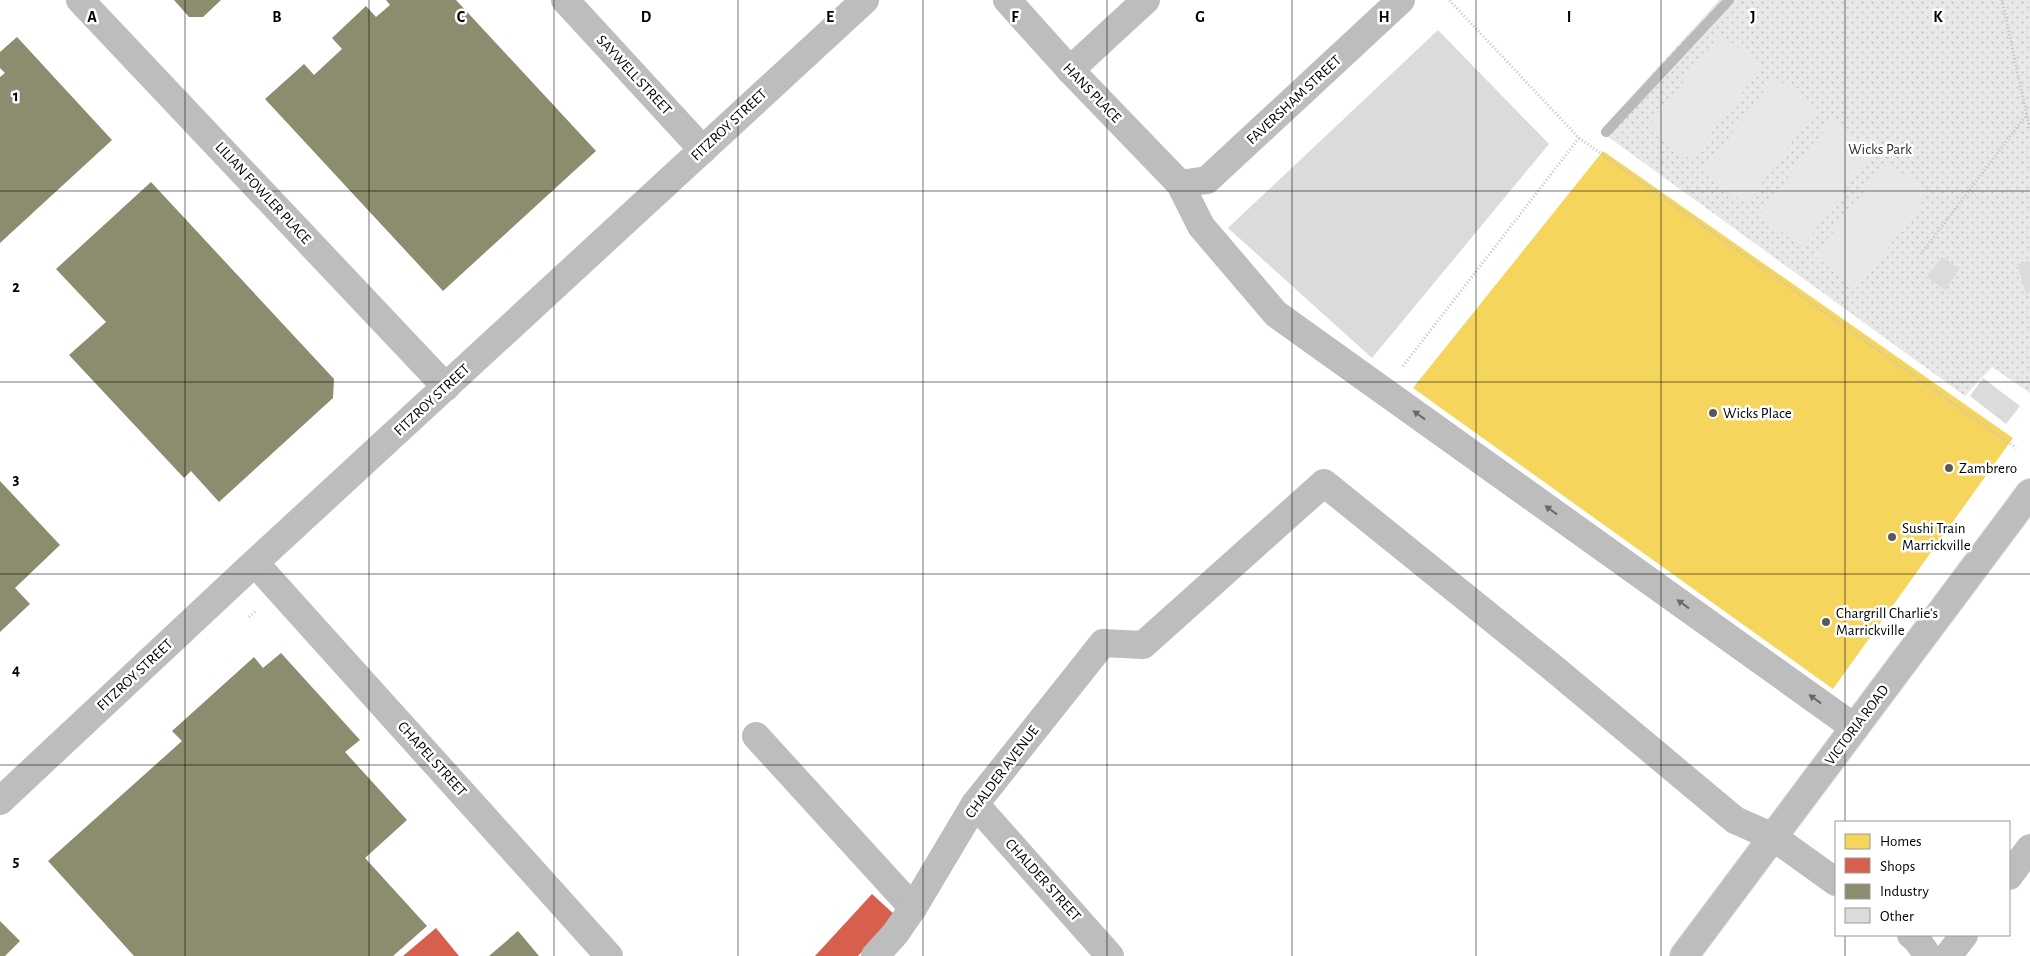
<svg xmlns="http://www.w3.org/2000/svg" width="2030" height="956" font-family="'Alegreya Sans',sans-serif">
  <defs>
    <pattern id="park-dots" width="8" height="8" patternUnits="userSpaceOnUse" patternTransform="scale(1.25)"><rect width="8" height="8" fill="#e8e8e8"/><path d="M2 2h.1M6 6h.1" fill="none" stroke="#c5c5c5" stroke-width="1.8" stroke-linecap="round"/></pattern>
  </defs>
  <rect width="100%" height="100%" fill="#fff"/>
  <!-- park -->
  <polygon fill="url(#park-dots)" points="1719,0 2030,0 2030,393 1992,367 1965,396 1600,131"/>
  <!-- pitch -->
  <g fill="#e8e8e8">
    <polygon points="1720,34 1763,66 1691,160 1648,128"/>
    <polygon points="1775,77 1817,109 1746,204 1703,172"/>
    <polygon points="1832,120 1874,152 1802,247 1760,215"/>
    <polygon points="1887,161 1929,193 1857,288 1815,256"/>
  </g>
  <!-- homes -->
  <polygon fill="#f6d55c" points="1603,151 2013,438 1833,689 1413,388"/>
  <!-- shops -->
  <g fill="#d6604d">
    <polygon points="872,894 896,916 858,956 815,956"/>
    <polygon points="436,928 459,956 403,956"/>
  </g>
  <!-- industry -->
  <g fill="#8c8c6e">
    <polygon points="174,0 221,0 203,17 189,17"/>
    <polygon points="386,0 456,0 596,151 443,291 265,99 304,64 314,75 342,49 332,38 366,6 376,17 390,5"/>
    <polygon points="17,37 112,140 0,243 0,77 5,73 0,68 0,52"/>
    <polygon points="151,182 334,379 333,398 219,502 191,471 184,478 69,355 106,322 56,269"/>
    <polygon points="0,481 60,545 15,588 30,604 0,632"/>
    <polygon points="281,653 360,740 345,752 407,820 365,858 427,926 393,956 134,956 48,861 182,741 172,731 254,657 263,668"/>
    <polygon points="0,921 20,941 5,956 0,956"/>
    <polygon points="518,931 539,956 489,956"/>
  </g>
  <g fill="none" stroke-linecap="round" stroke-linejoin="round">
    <!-- stream -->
    <polyline stroke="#bababa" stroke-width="10" points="1606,132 1729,0"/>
  </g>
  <!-- building -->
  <g fill="#dbdbdb">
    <polygon points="1438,30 1549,144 1372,358 1228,228"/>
    <polygon points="1942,257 1959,269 1945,290 1927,277"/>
    <polygon points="2030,261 2030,292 2026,294 2017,264"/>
    <polygon points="1983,378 2020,406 2006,424 1970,396"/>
  </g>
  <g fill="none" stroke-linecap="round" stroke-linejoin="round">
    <defs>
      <polyline id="major" points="1684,956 2030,493"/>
    </defs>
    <!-- major casing -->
    <use href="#major" stroke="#dbdbdb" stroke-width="30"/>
    <!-- path -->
    <g stroke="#c2c2c2" stroke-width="3" stroke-dasharray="1 2.5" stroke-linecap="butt">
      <polyline points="2002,0 2030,130"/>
      <polyline points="1579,138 2016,448"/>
      <polyline points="1921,254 2027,114"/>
      <polyline points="1403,366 1579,138 1449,0"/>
      <polyline points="249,617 256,611"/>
    </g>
    <!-- minor -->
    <g stroke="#bdbdbd" stroke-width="28">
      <polyline points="80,0 446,387"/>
      <polyline points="565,0 703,150"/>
      <polyline points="1007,0 1070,70 1180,184 1201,226 1276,314 1855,728"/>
      <polyline points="1070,70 1146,0"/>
      <polyline points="1180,184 1207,180 1401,0"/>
      <polyline points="255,563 609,956"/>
      <polyline points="756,736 913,908"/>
      <polyline points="0,801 250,567 865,0"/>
      <polyline points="975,804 1110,956"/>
      <polyline points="2009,876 2030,848"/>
      <polyline points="1911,935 1917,940 1928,956"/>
      <polyline points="875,956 895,934 913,908 975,804 1103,643 1143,645 1324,483 1552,667 1735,820 1773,837 1836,882"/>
      <polyline points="1948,956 1964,935"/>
    </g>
    <!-- major -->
    <use href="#major" stroke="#bdbdbd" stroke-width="28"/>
  </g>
  <!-- one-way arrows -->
  <defs><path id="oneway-solid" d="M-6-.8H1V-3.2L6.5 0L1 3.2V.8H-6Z" transform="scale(1.25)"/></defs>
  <g fill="#686868">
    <use href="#oneway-solid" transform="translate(1419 415) rotate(-144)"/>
    <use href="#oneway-solid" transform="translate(1551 510) rotate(-144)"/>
    <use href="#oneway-solid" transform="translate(1683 604) rotate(-144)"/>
    <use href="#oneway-solid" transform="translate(1815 699) rotate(-144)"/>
  </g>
  <!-- grid -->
  <path fill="none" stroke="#000" stroke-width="1" stroke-opacity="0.55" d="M185,0v956M369,0v956M554,0v956M738,0v956M923,0v956M1107,0v956M1292,0v956M1476,0v956M1661,0v956M1845,0v822M0,191h2030M0,382h2030M0,574h2030M0,765h2030M1845,935v21"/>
  <!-- markers -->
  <g fill="#595959" stroke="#fff" stroke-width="2">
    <circle cx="1713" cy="413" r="5"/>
    <circle cx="1949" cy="468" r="5"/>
    <circle cx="1892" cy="537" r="5"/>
    <circle cx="1826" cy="622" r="5"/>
  </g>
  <g text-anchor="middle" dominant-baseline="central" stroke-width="5" stroke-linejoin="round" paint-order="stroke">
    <!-- street labels -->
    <g font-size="15" fill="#000" stroke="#fff">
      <text transform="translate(634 75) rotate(47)">SAYWELL STREET</text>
      <text transform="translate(1092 93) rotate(46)">HANS PLACE</text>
      <text transform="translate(1294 100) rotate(-43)">FAVERSHAM STREET</text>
      <text transform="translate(729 125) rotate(-43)">FITZROY STREET</text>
      <text transform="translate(263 193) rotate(47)">LILIAN FOWLER PLACE</text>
      <text transform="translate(432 400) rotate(-43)">FITZROY STREET</text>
      <text transform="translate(135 675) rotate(-43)">FITZROY STREET</text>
      <text transform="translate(1857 725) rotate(-53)">VICTORIA ROAD</text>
      <text transform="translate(432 759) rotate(48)">CHAPEL STREET</text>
      <text transform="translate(1002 772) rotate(-53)">CHALDER AVENUE</text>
      <text transform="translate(1043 880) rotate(48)">CHALDER STREET</text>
    </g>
    <!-- park labels -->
    <g font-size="15" fill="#2c2c2c" stroke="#fff">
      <text x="1880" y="149">Wicks Park</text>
    </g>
    <!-- poi labels -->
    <g font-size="15" fill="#000" stroke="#fff" text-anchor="start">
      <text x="1723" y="413">Wicks Place</text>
      <text x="1959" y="468">Zambrero</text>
      <text x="1902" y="528">Sushi Train<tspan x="1902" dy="17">Marrickville</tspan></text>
      <text x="1836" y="613">Chargrill Charlie's<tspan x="1836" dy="17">Marrickville</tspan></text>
    </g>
  </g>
  <g font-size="16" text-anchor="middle" font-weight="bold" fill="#000" stroke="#fff" stroke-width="5" stroke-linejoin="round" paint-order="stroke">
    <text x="92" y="22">A</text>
    <text x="277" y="22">B</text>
    <text x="461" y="22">C</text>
    <text x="646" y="22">D</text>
    <text x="830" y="22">E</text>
    <text x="1015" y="22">F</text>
    <text x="1200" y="22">G</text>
    <text x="1384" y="22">H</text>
    <text x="1569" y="22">I</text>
    <text x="1753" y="22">J</text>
    <text x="1938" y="22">K</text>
    <text x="16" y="101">1</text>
    <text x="16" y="292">2</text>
    <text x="16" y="484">3</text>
    <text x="16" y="675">4</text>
    <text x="16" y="866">5</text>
  </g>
  <!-- legend -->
  <rect x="1835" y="821" width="175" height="115" fill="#ffffff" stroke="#999999"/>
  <rect x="1845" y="834" width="25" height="15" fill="#f6d55c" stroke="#999999"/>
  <text x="1880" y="846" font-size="15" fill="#000000">Homes</text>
  <rect x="1845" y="858" width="25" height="15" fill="#d6604d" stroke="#999999"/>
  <text x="1880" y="871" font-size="15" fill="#000000">Shops</text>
  <rect x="1845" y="884" width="25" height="15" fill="#8c8c6e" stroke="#999999"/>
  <text x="1880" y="896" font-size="15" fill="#000000">Industry</text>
  <rect x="1845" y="908" width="25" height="15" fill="#dbdbdb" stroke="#999999"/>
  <text x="1880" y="921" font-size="15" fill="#000000">Other</text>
</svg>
